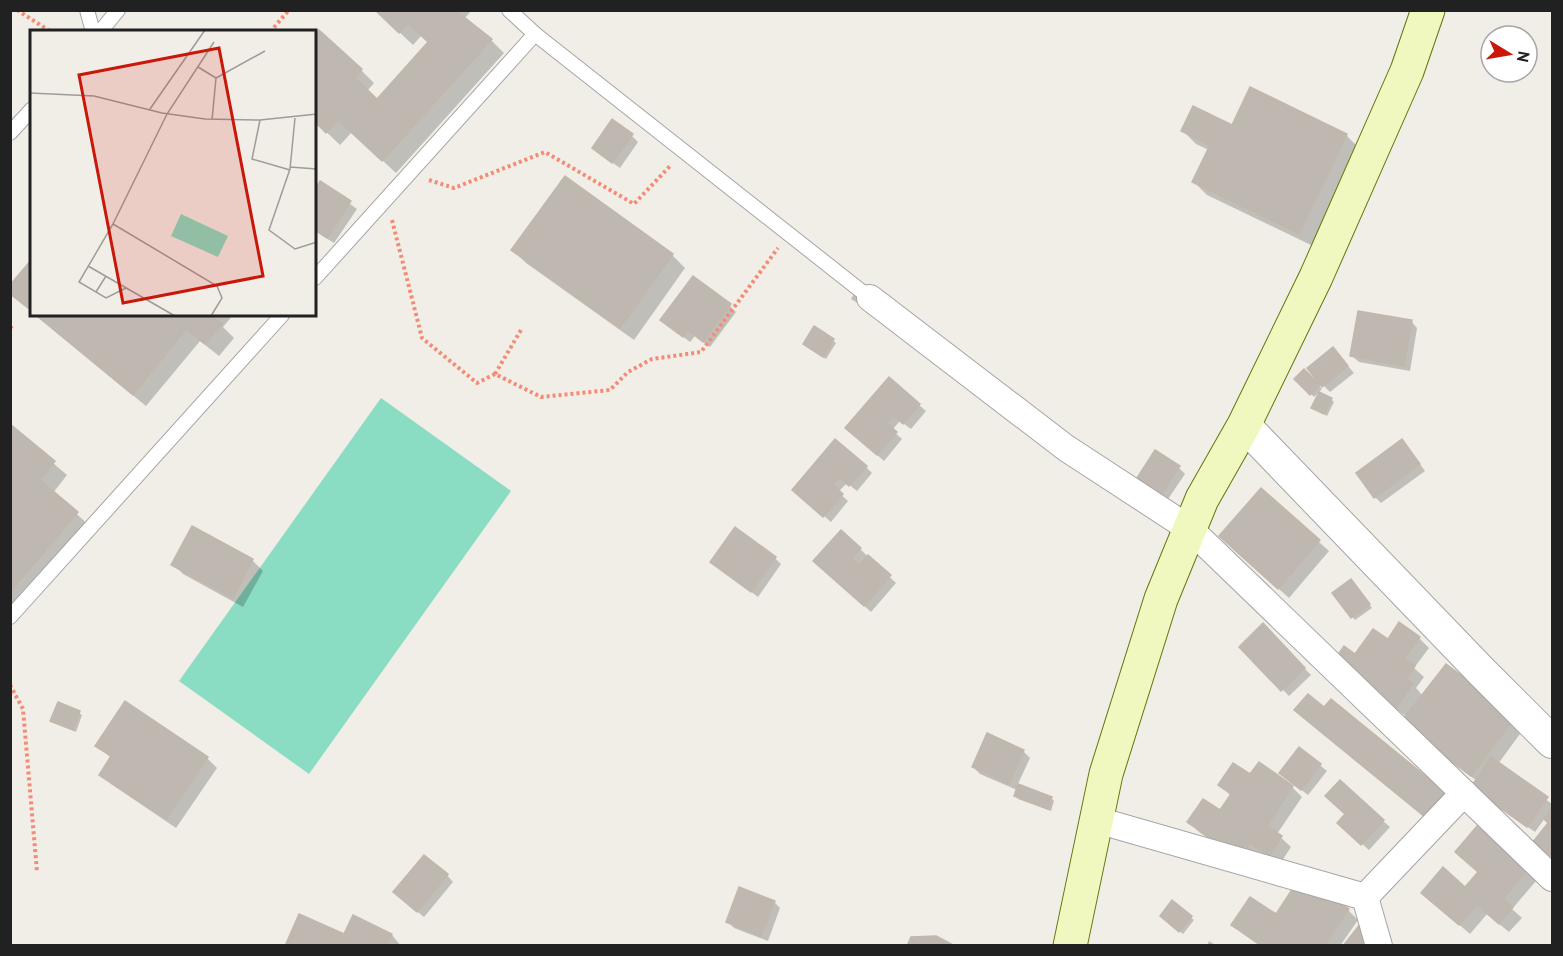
<svg xmlns="http://www.w3.org/2000/svg" width="1563" height="956" font-family="'PT Sans',sans-serif">
  <rect width="100%" height="100%" fill="#f1eee8"/>
  <!-- pitch -->
  <polygon fill="#8adcc2" points="381,398 511,491 309,774 179,681"/>
  <!-- shadow -->
  <g fill="#0003">
    <polygon points="376,10 472,10 464,19 491,40 504,53 396,173 352,132 340,145 315,121 315,37 361,70 374,83 367,91 378,101 430,43 422,35 413,45"/>
    <polygon points="1251,89 1347,136 1360,149 1313,246 1207,195 1194,182 1209,150 1196,144 1183,131 1233,127"/>
    <polygon points="632,136 638,142 620,168 600,154"/>
    <polygon points="565,178 672,255 685,268 634,340 526,263 513,250"/>
    <polygon points="321,183 357,209 334,243 315,231 315,193"/>
    <polygon points="856,290 871,311 851,299"/>
    <polygon points="730,306 736,312 710,347 695,336 690,342 669,326"/>
    <polygon points="35,315 233,315 223,327 234,338 219,356 200,341 146,406"/>
    <polygon points="1411,321 1417,328 1410,371 1359,362 1352,356"/>
    <polygon points="815,328 836,343 826,359 807,347"/>
    <polygon points="1333,349 1354,373 1330,392 1324,386"/>
    <polygon points="1304,371 1322,389 1314,397 1296,379"/>
    <polygon points="889,379 926,411 911,429 900,421 892,430 902,439 884,461 854,435"/>
    <polygon points="1331,399 1334,402 1327,416 1313,407"/>
    <polygon points="10,426 67,475 53,493 90,526 10,620"/>
    <polygon points="1408,448 1425,471 1381,503 1375,497"/>
    <polygon points="866,467 872,473 857,491 847,483 838,492 848,501 831,522 794,490"/>
    <polygon points="1179,468 1185,474 1166,502 1143,487"/>
    <polygon points="1261,490 1329,551 1289,598 1231,546"/>
    <polygon points="193,528 253,561 263,571 243,607 183,574 173,564"/>
    <polygon points="860,549 896,583 871,612 822,568"/>
    <polygon points="775,558 781,564 758,597 712,562"/>
    <polygon points="1354,584 1372,608 1355,620 1334,593"/>
    <polygon points="1263,626 1311,675 1289,696 1241,647"/>
    <polygon points="1419,638 1429,648 1414,668 1424,677 1416,688 1423,696 1525,727 1498,764 1552,804 1552,858 1535,842 1550,823 1545,818 1535,832 1479,794 1477,781 1412,732 1407,717 1345,672 1356,656 1388,641"/>
    <polygon points="79,713 82,715 76,732 52,721"/>
    <polygon points="988,735 1023,751 1030,758 1017,786 1051,798 1054,801 1051,811 1018,799 1015,796 1017,790 980,774 973,767"/>
    <polygon points="97,745 207,758 217,768 176,828 111,784 101,774 111,758"/>
    <polygon points="1300,749 1327,771 1308,795 1287,779"/>
    <polygon points="1251,777 1292,787 1302,797 1277,834 1291,847 1280,864 1260,852 1250,867 1199,832 1189,822 1220,812 1231,796 1220,785"/>
    <polygon points="1346,814 1383,821 1390,827 1369,850 1345,829"/>
    <polygon points="1477,828 1536,881 1512,909 1522,918 1509,932 1487,914 1470,934 1433,902 1465,889 1479,873 1457,852"/>
    <polygon points="447,875 453,882 424,917 402,899"/>
    <polygon points="774,902 780,908 768,941 734,928 728,922"/>
    <polygon points="1173,902 1194,920 1183,934 1165,919"/>
    <polygon points="1348,910 1358,920 1340,946 1260,946 1243,934 1233,924 1276,916"/>
    <polygon points="354,917 392,935 401,946 286,946 345,936"/>
    <polygon points="1209,941 1217,946 1207,946"/>
  </g>
  <!-- building -->
  <g fill="#beb8b1" stroke="#c2b7ab" stroke-width="1.5">
    <polygon points="375,10 455,10 492,39 382,161 338,120 326,133 315,122 315,35 319,30 362,69 355,78 377,99 428,42 408,23 399,33"/>
    <polygon points="1250,87 1347,134 1299,234 1192,182 1210,145 1181,131 1193,106 1232,125"/>
    <polygon points="612,119 633,134 612,163 592,148"/>
    <polygon points="565,176 673,254 620,328 511,250"/>
    <polygon points="320,181 351,201 327,238 315,230 315,190"/>
    <polygon points="32,259 32,311 10,294 10,285"/>
    <polygon points="693,276 731,304 703,342 688,330 683,337 660,320"/>
    <polygon points="1358,311 1412,320 1404,366 1350,356"/>
    <polygon points="36,315 211,315 222,324 205,344 186,329 133,395"/>
    <polygon points="814,326 834,339 823,357 803,344"/>
    <polygon points="1333,347 1348,366 1322,387 1307,368"/>
    <polygon points="1304,369 1320,385 1310,395 1294,379"/>
    <polygon points="889,377 920,404 903,424 893,415 887,423 897,432 877,455 845,428"/>
    <polygon points="1319,392 1332,398 1324,414 1311,408"/>
    <polygon points="10,424 55,461 40,480 78,512 10,592"/>
    <polygon points="835,439 867,466 849,486 839,477 833,485 843,494 823,517 792,490"/>
    <polygon points="1402,439 1420,464 1374,498 1356,473"/>
    <polygon points="1155,450 1180,466 1159,497 1135,481"/>
    <polygon points="1261,488 1320,540 1278,589 1219,536"/>
    <polygon points="192,526 253,559 233,598 171,565"/>
    <polygon points="735,527 776,557 751,592 710,562"/>
    <polygon points="841,530 861,548 852,558 859,565 868,555 891,575 864,606 813,561"/>
    <polygon points="1351,579 1370,604 1351,618 1332,593"/>
    <polygon points="1399,622 1420,637 1404,659 1415,666 1406,679 1413,684 1396,708 1333,662 1344,646 1355,654 1373,629 1388,639"/>
    <polygon points="1263,623 1305,668 1281,691 1239,647"/>
    <polygon points="1446,664 1516,716 1471,776 1400,723"/>
    <polygon points="1308,694 1324,707 1331,699 1445,792 1425,817 1294,710"/>
    <polygon points="125,701 208,757 166,819 99,775 111,756 95,746"/>
    <polygon points="58,702 80,711 73,730 50,721"/>
    <polygon points="987,733 1024,750 1009,784 972,767"/>
    <polygon points="1299,747 1321,764 1301,790 1279,773"/>
    <polygon points="1491,757 1548,797 1527,827 1471,787"/>
    <polygon points="1259,762 1293,786 1267,826 1282,836 1269,856 1250,843 1240,858 1187,822 1203,799 1220,810 1231,794 1218,785 1233,763 1250,774"/>
    <polygon points="1340,780 1384,820 1361,845 1337,823 1345,814 1325,796"/>
    <polygon points="1018,784 1052,797 1048,809 1014,796"/>
    <polygon points="1552,808 1552,857 1533,842 1548,823 1544,819"/>
    <polygon points="1477,826 1527,870 1503,899 1513,907 1499,924 1477,905 1459,925 1421,893 1443,867 1465,887 1478,872 1455,852"/>
    <polygon points="424,855 448,874 417,912 393,892"/>
    <polygon points="1301,876 1349,909 1324,946 1263,946 1231,925 1250,897 1276,914"/>
    <polygon points="739,887 775,901 761,936 726,922"/>
    <polygon points="1172,900 1192,916 1179,932 1160,916"/>
    <polygon points="299,914 344,934 353,915 392,934 387,946 285,946"/>
    <polygon points="1368,914 1368,946 1343,946"/>
    <polygon points="936,936 955,946 907,946 911,937"/>
  </g>
  <g fill="none" stroke-linecap="round" stroke-linejoin="round">
    <defs>
      <g id="service">
        <polyline points="87,10 93,32"/>
        <polyline points="509,10 535,34 870,298"/>
        <polyline points="100,32 118,10"/>
        <polyline points="10,133 32,109"/>
        <polyline points="315,278 535,34"/>
        <polyline points="10,617 282,315"/>
      </g>
      <g id="minor">
        <polyline points="870,298 1066,448 1190,529 1552,878"/>
        <polyline points="1097,820 1365,897 1379,946"/>
        <polyline points="1365,897 1464,793"/>
      </g>
      <polyline id="tertiary" points="1244,425 1482,672 1552,742"/>
      <polyline id="secondary" points="1070,946 1106,774 1161,599 1202,499 1244,425 1316,277 1407,71 1428,10"/>
    </defs>
    <!-- service casing -->
    <use href="#service" stroke="#a5a5a5" stroke-width="16"/>
    <!-- minor casing -->
    <use href="#minor" stroke="#a5a5a5" stroke-width="28"/>
    <!-- tertiary casing -->
    <use href="#tertiary" stroke="#a5a5a5" stroke-width="34"/>
    <!-- secondary casing -->
    <use href="#secondary" stroke="#62760a" stroke-width="35"/>
    <!-- path -->
    <g stroke="#f48c75" stroke-width="4" stroke-dasharray="3 3" stroke-linecap="butt">
      <polyline points="17,10 51,32"/>
      <polyline points="270,32 289,10"/>
      <polyline points="429,180 454,188 545,152 634,204 671,165"/>
      <polyline points="392,220 422,338 477,383 495,374 541,397 610,390 628,372 652,359 701,352 778,248"/>
      <polyline points="10,328 13,325"/>
      <polyline points="495,374 521,330"/>
      <polyline points="10,685 23,709 37,872"/>
    </g>
    <!-- service -->
    <use href="#service" stroke="#fff" stroke-width="14"/>
    <!-- minor -->
    <use href="#minor" stroke="#fff" stroke-width="26"/>
    <!-- tertiary -->
    <use href="#tertiary" stroke="#fff" stroke-width="32"/>
    <!-- secondary -->
    <use href="#secondary" stroke="#f0f7bf" stroke-width="33"/>
  </g>
  <!-- overview -->
  <g transform="translate(30 30)">
    <rect width="286" height="286" fill="#f1eee8"/>
    <path d="M151,184l47,22 -10,21 -47,-21z" fill="#8adcc2"/>
    <path fill="none" stroke="#9e9c98" stroke-width="1.5" d="M168,37l18,11M0,63l64,3 68,17 43,6 55,1 57,-6M120,79l55,-79M265,88l-5,51 -21,61 26,19 22,-7M182,90l4,-42 49,-27M230,90l-8,39 38,11M260,137l27,2M83,194l104,62 5,12 -11,18M58,236l87,50M96,258l-20,10 -27,-16 34,-58 54,-110 47,-72M66,262l10,-16"/>
    <path fill="#c91709" fill-opacity="0.15" stroke="#c91709" stroke-width="3" d="M189,18l44,228 -140,27 -44,-228z"/>
    <rect width="286" height="286" fill="none" stroke="#212121" stroke-width="3"/>
  </g>
  <!-- border -->
  <rect width="1563" height="956" fill="none" stroke="#212121" stroke-width="24"/>
  <!-- north arrow -->
  <g transform="translate(1509 54) rotate(101)"><circle r="28" fill="#ffffff" stroke="#a6a6a6" stroke-width="1.5"/>
  <path d="M0-4.5L10 22L0 15L-10 22Z" fill="#c91709"/>
  <text y="-9" font-size="16" font-weight="bold" text-anchor="middle" fill="#212121">N</text>
  </g>
</svg>
